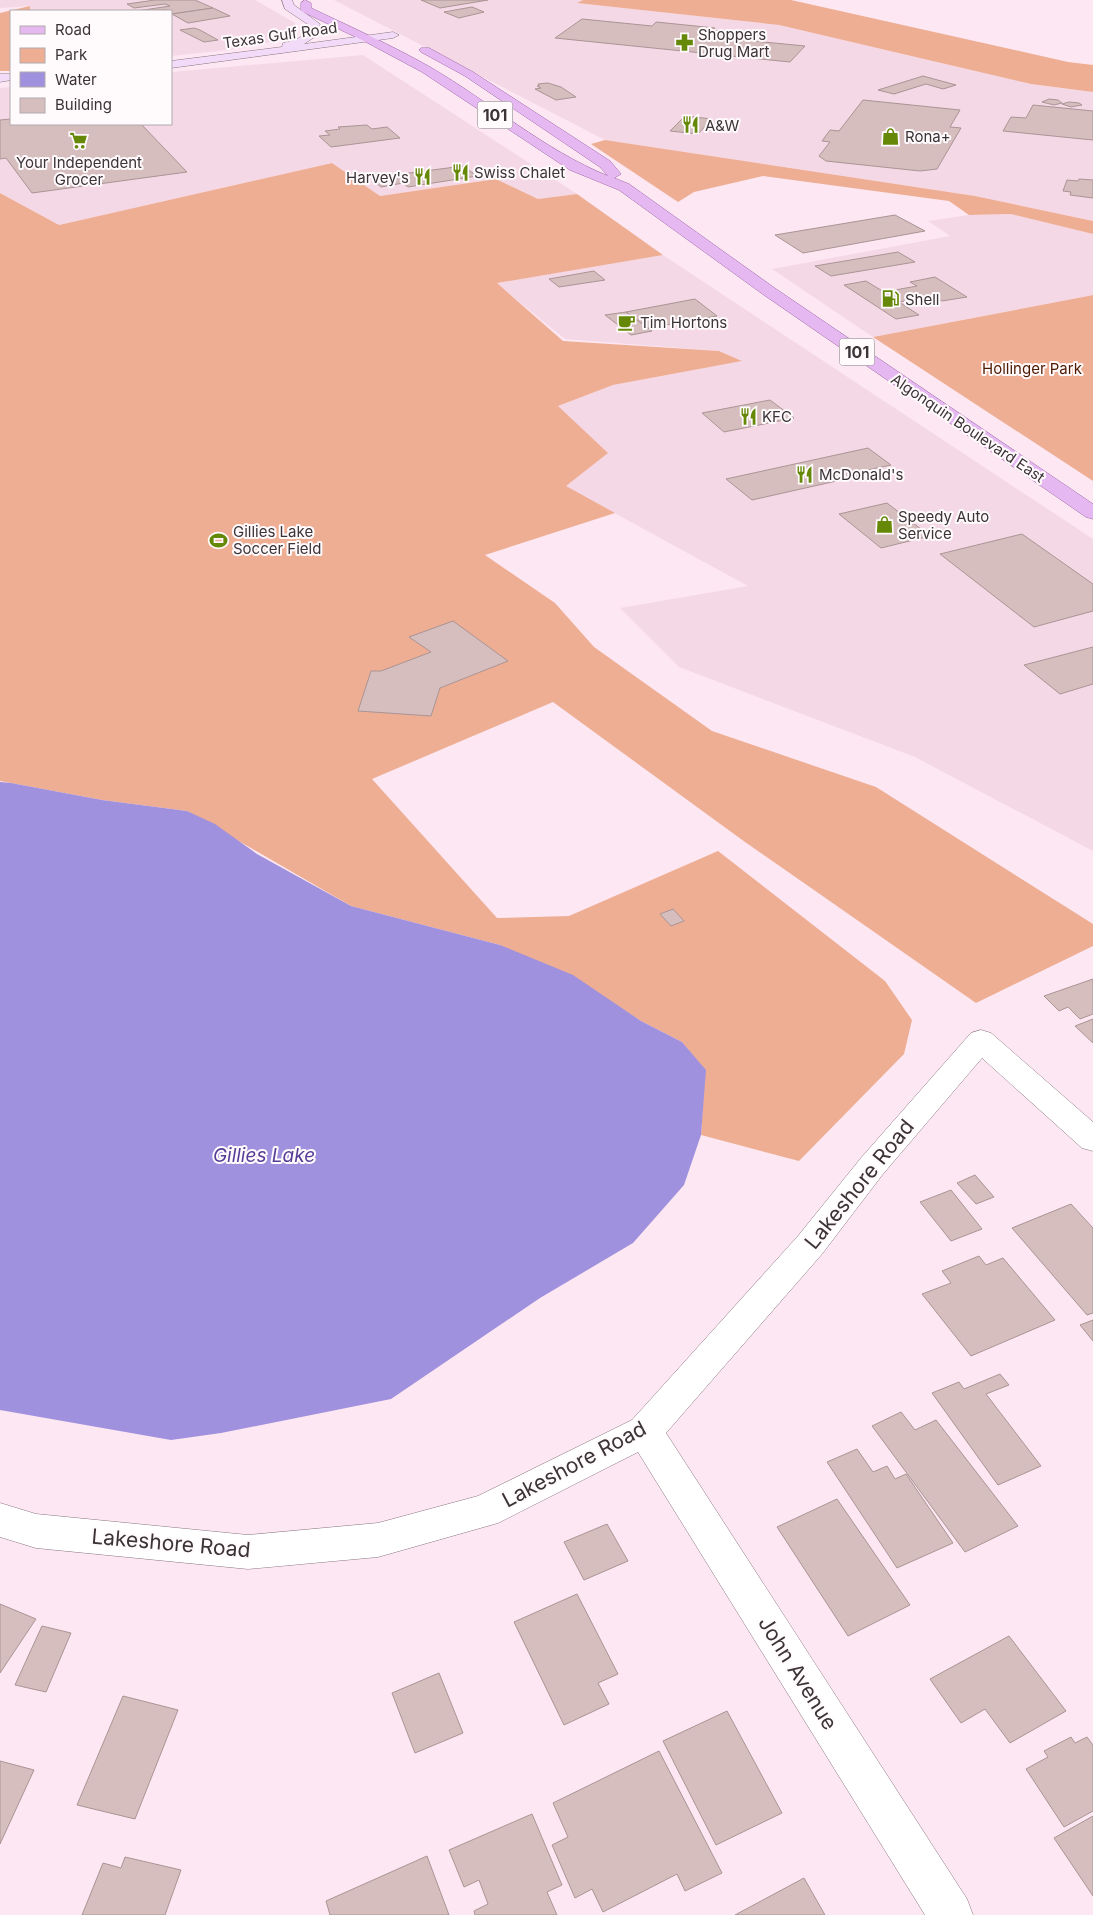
<svg xmlns="http://www.w3.org/2000/svg" width="1093" height="1915" font-family="Inter,sans-serif">
  <rect width="100%" height="100%" fill="#fde7f2"/>
  <!-- built -->
  <g fill="#f5d8e6">
    <polygon points="0,0 255,0 295,23 294,37 237,49 171,56 171,11 30,11 30,6 0,8"/>
    <polygon points="334,0 583,0 578,3 779,25 1031,84 1093,92 1093,221 975,196 605,140"/>
    <polygon points="363,55 577,194 538,199 496,179 380,196 332,163 59,225 0,193 0,88 11,87 11,124 171,124 171,72"/>
    <polygon points="1011,214 1093,234 1093,295 873,337 772,269 950,236 928,221 969,215"/>
    <polygon points="663,255 1093,539 1093,851 915,757 679,667 620,608 748,586 565,486 557,406 613,385 742,361 719,351 565,339 496,283"/>
  </g>
  <!-- green -->
  <g fill="#eeae94">
    <polygon points="583,0 791,0 1068,62 1093,65 1093,92 1031,84 779,25 577,3"/>
    <polygon points="30,6 30,11 11,11 11,71 0,71 0,13"/>
    <polygon points="605,140 975,196 1093,221 1093,234 1011,214 969,215 949,201 763,176 694,192 678,202 591,144"/>
    <polygon points="332,163 380,196 496,179 538,199 577,194 663,255 497,283 563,341 719,351 742,361 613,385 558,406 608,453 566,486 615,513 485,555 555,603 594,647 712,731 876,787 1093,924 1093,946 976,1003 745,842 553,702 372,779 497,918 569,916 718,851 885,981 912,1020 904,1054 799,1161 701,1135 705,1070 682,1042 641,1021 612,1002 500,945 351,906 187,811 102,800 0,781 0,193 59,225"/>
    <polygon points="1093,295 1093,481 873,337 1083,297"/>
  </g>
  <!-- water -->
  <polygon fill="#9f91dd" points="0,782 11,783 102,800 187,811 215,824 257,854 351,906 500,945 573,975 641,1021 682,1042 706,1070 701,1135 684,1185 633,1243 540,1298 391,1399 221,1433 171,1440 0,1410"/>
  <!-- building -->
  <g fill="#d6bebf" stroke="#aa9494">
    <polygon points="155,0 195,0 213,8 172,14 171,11 165,10 137,11 170,6 165,4 134,8 127,4"/>
    <polygon points="421,0 488,0 440,8"/>
    <polygon points="472,7 484,12 459,18 444,12"/>
    <polygon points="213,8 230,16 188,23 172,14"/>
    <polygon points="582,19 652,26 656,22 715,28 712,30 737,35 733,39 805,46 790,62 555,38"/>
    <polygon points="194,28 200,30 218,40 204,42 180,30"/>
    <polygon points="923,76 956,85 943,89 926,84 894,94 878,90"/>
    <polygon points="548,83 561,87 576,97 556,100 535,89 541,88 537,86 539,86 538,84"/>
    <polygon points="1049,99 1058,100 1062,103 1054,105 1042,102"/>
    <polygon points="863,100 960,110 950,127 961,128 937,169 920,171 826,161 819,156 830,142 822,141 830,130 839,131"/>
    <polygon points="1069,102 1079,103 1082,105 1071,107 1062,104"/>
    <polygon points="1033,105 1093,111 1093,140 1003,131 1011,117 1026,118"/>
    <polygon points="685,116 712,119 698,134 670,131"/>
    <polygon points="11,119 11,124 141,124 187,172 32,193 6,158 0,159 0,120"/>
    <polygon points="367,125 372,129 387,127 400,138 331,147 319,136 330,135 325,131 340,129 338,127"/>
    <polygon points="463,166 477,176 408,187 403,183 381,187 375,182 398,178 394,175"/>
    <polygon points="1079,179 1093,180 1093,198 1070,195 1071,192 1063,191 1067,180 1078,181"/>
    <polygon points="895,215 925,231 803,253 775,235"/>
    <polygon points="898,252 915,262 831,276 815,266"/>
    <polygon points="594,271 605,280 559,287 549,279"/>
    <polygon points="935,277 967,297 942,301 933,296 899,302 919,315 896,319 844,285 866,281 884,292 917,286 910,282"/>
    <polygon points="695,299 717,316 648,328 626,312"/>
    <polygon points="626,312 648,328 652,331 631,335 605,315"/>
    <polygon points="770,400 794,418 724,432 702,413"/>
    <polygon points="868,448 891,465 859,472 863,475 752,500 726,479"/>
    <polygon points="887,503 930,536 881,548 839,514"/>
    <polygon points="1022,534 1093,584 1093,611 1034,627 940,554"/>
    <polygon points="453,621 508,661 440,688 431,716 358,711 371,671 381,671 431,652 409,637"/>
    <polygon points="1093,647 1093,684 1060,694 1024,665"/>
    <polygon points="673,909 684,921 671,926 660,914"/>
    <polygon points="1093,979 1093,1014 1080,1019 1068,1007 1059,1011 1044,996"/>
    <polygon points="1093,1019 1093,1043 1075,1026"/>
    <polygon points="975,1175 994,1197 976,1204 957,1183"/>
    <polygon points="951,1190 982,1229 951,1241 920,1202"/>
    <polygon points="1071,1204 1093,1228 1093,1313 1087,1315 1012,1228"/>
    <polygon points="979,1256 986,1265 1003,1258 1055,1320 971,1356 922,1294 951,1283 942,1271"/>
    <polygon points="1093,1320 1093,1341 1080,1325"/>
    <polygon points="1000,1374 1009,1385 986,1394 1041,1466 998,1485 932,1393 959,1382 964,1389"/>
    <polygon points="901,1412 915,1430 936,1420 1018,1526 965,1552 872,1426"/>
    <polygon points="857,1449 873,1472 887,1466 895,1479 906,1474 953,1543 897,1568 827,1462"/>
    <polygon points="837,1499 910,1605 848,1636 777,1527"/>
    <polygon points="607,1524 628,1561 584,1580 564,1542"/>
    <polygon points="577,1594 618,1674 598,1683 609,1704 564,1725 514,1622"/>
    <polygon points="0,1604 36,1619 0,1673"/>
    <polygon points="42,1626 71,1633 46,1692 15,1685"/>
    <polygon points="1009,1636 1066,1711 1010,1743 985,1709 961,1723 930,1679"/>
    <polygon points="439,1673 463,1733 415,1753 392,1693"/>
    <polygon points="123,1696 178,1710 135,1819 77,1805"/>
    <polygon points="727,1711 782,1813 716,1845 663,1741"/>
    <polygon points="1071,1737 1075,1743 1087,1737 1093,1745 1093,1811 1064,1827 1026,1769 1048,1757 1044,1751"/>
    <polygon points="659,1751 722,1873 685,1891 677,1874 603,1912 592,1889 575,1898 552,1845 568,1837 553,1803"/>
    <polygon points="0,1761 34,1770 0,1844"/>
    <polygon points="532,1814 562,1885 547,1892 557,1915 475,1915 474,1911 488,1904 479,1880 464,1887 449,1850"/>
    <polygon points="1093,1816 1093,1896 1054,1838"/>
    <polygon points="427,1856 449,1915 330,1915 326,1901"/>
    <polygon points="125,1857 181,1870 165,1915 82,1915 103,1863 121,1868"/>
    <polygon points="804,1878 825,1915 735,1915"/>
  </g>
  <g fill="none" stroke-linecap="round" stroke-linejoin="round">
    <defs>
      <polygon id="street" points="981,1030 991,1033 1093,1122 1093,1151 1082,1148 982,1058 883,1174 822,1254 666,1433 967,1899 973,1915 925,1915 638,1452 498,1523 378,1557 248,1569 36,1548 0,1537 0,1503 36,1514 248,1535 378,1523 478,1496 632,1420 798,1236 861,1158 971,1033"/>
      <g id="secondary">
        <path d="M282,0h10l2,5 26,19 -4,12 -12,8 89,-12 6,3 -6,3 -222,30v-7l111,-14 1,-4c11,-3 24,-5 26,-18l-24,-16z"/>
        <polygon points="0,74 11,74 11,80 0,82"/>
      </g>
      <path id="primary" d="M305,0l6,3v5c40,19 80,37 119,59 60,35 114,83 178,109l-8,-9 -135,-91 -44,-24 -2,-2 2,-2h8l44,24 137,89 11,13 -7,4 15,6 147,105 317,215v15l-7,-2 -322,-222 -145,-105 -49,-20 -148,-98 -58,-31 -63,-30v-8z"/>
    </defs>
    <!-- street casing -->
    <use href="#street" stroke="#89767f" stroke-width="1"/>
    <!-- secondary casing -->
    <use href="#secondary" stroke="#89767f" stroke-width="1"/>
    <!-- primary casing -->
    <use href="#primary" stroke="#9f6aa9" stroke-width="1"/>
    <!-- street -->
    <use href="#street" fill="#fff" fill-rule="evenodd"/>
    <!-- secondary -->
    <use href="#secondary" fill="#f2dbf8" fill-rule="evenodd"/>
    <!-- primary -->
    <use href="#primary" fill="#e6b8f1" fill-rule="evenodd"/>
  </g>
  <!-- icons -->
  <defs>
    <symbol id="pharmacy-bare" viewBox="-9 -9 18 18"><path d="M-2-6h4v4h4v4h-4v4h-4v-4h-4v-4h4Z" fill="#668807" stroke="#fffafc" stroke-width="2.5" paint-order="stroke"/></symbol>
    <symbol id="restaurant-bare" viewBox="-9 -9 18 18"><path d="M-5-6h1v4h1v-4h1v4h1v-4h1v5L-1.5 .5V6h-2V.5L-5-1ZM5-6V6H3V1.5H1.5Q1.5-4 5-6Z" fill="#668807" stroke="#fffafc" stroke-width="2.5" paint-order="stroke"/></symbol>
    <symbol id="shop-bare" viewBox="-9 -9 18 18"><path d="M-5-2.5h2.3a2.7 3.5 0 0 1 5.4 0H5L5.5 6h-11ZM-1.5-2.5h3a1.5 2.3 0 0 0-3 0Z" fill="#668807" stroke="#fffafc" stroke-width="2.5" paint-order="stroke"/></symbol>
    <symbol id="supermarket-bare" viewBox="-9 -9 18 18"><path d="M-6-5.5h2.5l.6 2H6L4.5 2H-2.5L-4.4-4H-6ZM-1.5 3.2a1.3 1.3 0 1 0 .1 0ZM3 3.2a1.3 1.3 0 1 0 .1 0Z" fill="#668807" stroke="#fffafc" stroke-width="2.5" paint-order="stroke"/></symbol>
    <symbol id="fuel-bare" viewBox="-9 -9 18 18"><path d="M-5.5-6h7V0h2V4h1.3V-2.5L3-4.5l.8-.8L6-3V5H2.5V1h-1V6h-7ZM-4.2-4.7v3.2H.2V-4.7Z" fill="#668807" stroke="#fffafc" stroke-width="2.5" paint-order="stroke"/></symbol>
    <symbol id="cafe-bare" viewBox="-9 -9 18 18"><path d="M-5.5-4.5H6V0H3Q3 3.5 0 3.5H-2.5Q-5.5 3.5-5.5 0ZM3-3.2v2h1.7v-2ZM-6 4.5H4V6H-6Z" fill="#668807" stroke="#fffafc" stroke-width="2.5" paint-order="stroke"/></symbol>
    <symbol id="stadium-bare" viewBox="-9 -9 18 18"><path d="M0-5a6.5 5 0 1 0 0 10a6.5 5 0 1 0 0-10ZM-3.5-1.8h7v3.6h-7Z" fill="#668807" stroke="#fffafc" stroke-width="2.5" paint-order="stroke"/></symbol>
  </defs>
  <g fill-rule="evenodd">
    <use href="#pharmacy-bare" x="672" y="30" width="25" height="25"/>
    <use href="#restaurant-bare" x="678" y="112" width="25" height="25"/>
    <use href="#shop-bare" x="878" y="124" width="25" height="25"/>
    <use href="#supermarket-bare" x="66" y="128" width="25" height="25"/>
    <use href="#restaurant-bare" x="448" y="160" width="25" height="25"/>
    <use href="#restaurant-bare" x="410" y="164" width="25" height="25"/>
    <use href="#fuel-bare" x="878" y="286" width="25" height="25"/>
    <use href="#cafe-bare" x="614" y="310" width="25" height="25"/>
    <use href="#restaurant-bare" x="736" y="404" width="25" height="25"/>
    <use href="#restaurant-bare" x="792" y="462" width="25" height="25"/>
    <use href="#shop-bare" x="872" y="512" width="25" height="25"/>
    <use href="#stadium-bare" x="206" y="528" width="25" height="25"/>
  </g>
  <g text-anchor="middle" dominant-baseline="central" stroke-width="4" stroke-linejoin="round" paint-order="stroke">
    <!-- far-poi labels -->
    <g font-size="15" fill="#3b3337" stroke="#fffafc" text-anchor="start">
      <text x="698" y="34">Shoppers<tspan x="698" dy="17">Drug Mart</tspan></text>
      <text x="705" y="125">A&amp;W</text>
      <text x="905" y="136">Rona+</text>
      <text x="79" y="162" text-anchor="middle">Your Independent<tspan x="79" dy="17">Grocer</tspan></text>
      <text x="474" y="172">Swiss Chalet</text>
      <text x="409" y="177" text-anchor="end">Harvey's</text>
      <text x="905" y="299">Shell</text>
      <text x="640" y="322">Tim Hortons</text>
      <text x="762" y="416">KFC</text>
      <text x="819" y="474">McDonald's</text>
      <text x="898" y="516">Speedy Auto<tspan x="898" dy="17">Service</tspan></text>
      <text x="233" y="531">Gillies Lake<tspan x="233" dy="17">Soccer Field</tspan></text>
    </g>
    <!-- far-street labels -->
    <g font-size="15" fill="#3b3337" stroke="#fffafc">
      <text transform="translate(280 35) rotate(-8)">Texas Gulf Road</text>
      <text transform="translate(968 428) rotate(34)">Algonquin Boulevard East</text>
    </g>
    <!-- far-park labels -->
    <g font-size="15" fill="#4d1a02" stroke="#fffafc">
      <text x="1032" y="368">Hollinger Park</text>
    </g>
    <!-- shield labels -->
    <g fill="#fffafc" stroke="#766f72" stroke-width="1">
      <rect x="477.5" y="101.5" width="35" height="27" rx="4"/>
      <rect x="839.5" y="338.5" width="35" height="27" rx="4"/>
    </g>
    <g font-size="16" font-weight="bold" fill="#3b3337">
      <text x="495" y="115">101</text>
      <text x="857" y="352">101</text>
    </g>
    <!-- water labels -->
    <g font-size="19" font-style="italic" fill="#563d97" stroke="#fffafc">
      <text x="264" y="1155">Gillies Lake</text>
    </g>
    <!-- near-street labels -->
    <g font-size="21" fill="#3b3337" stroke="#fffafc">
      <text transform="translate(859 1184) rotate(-51)">Lakeshore Road</text>
      <text transform="translate(574 1464) rotate(-28)">Lakeshore Road</text>
      <text transform="translate(171 1543) rotate(5)">Lakeshore Road</text>
      <text transform="translate(798 1673) rotate(58)">John Avenue</text>
    </g>
  </g>
  <!-- legend -->
  <rect x="10" y="10" width="162" height="115" fill="#fffafc" stroke="#b1aaad"/>
  <rect x="20" y="26" width="25" height="8" fill="#e6b8f1" stroke="#b1aaad"/>
  <text x="55" y="35" font-size="15" fill="#3b3337">Road</text>
  <rect x="20" y="48" width="25" height="15" fill="#eeae94" stroke="#b1aaad"/>
  <text x="55" y="60" font-size="15" fill="#3b3337">Park</text>
  <rect x="20" y="72" width="25" height="15" fill="#9f91dd" stroke="#b1aaad"/>
  <text x="55" y="85" font-size="15" fill="#3b3337">Water</text>
  <rect x="20" y="98" width="25" height="15" fill="#d6bebf" stroke="#b1aaad"/>
  <text x="55" y="110" font-size="15" fill="#3b3337">Building</text>
</svg>
